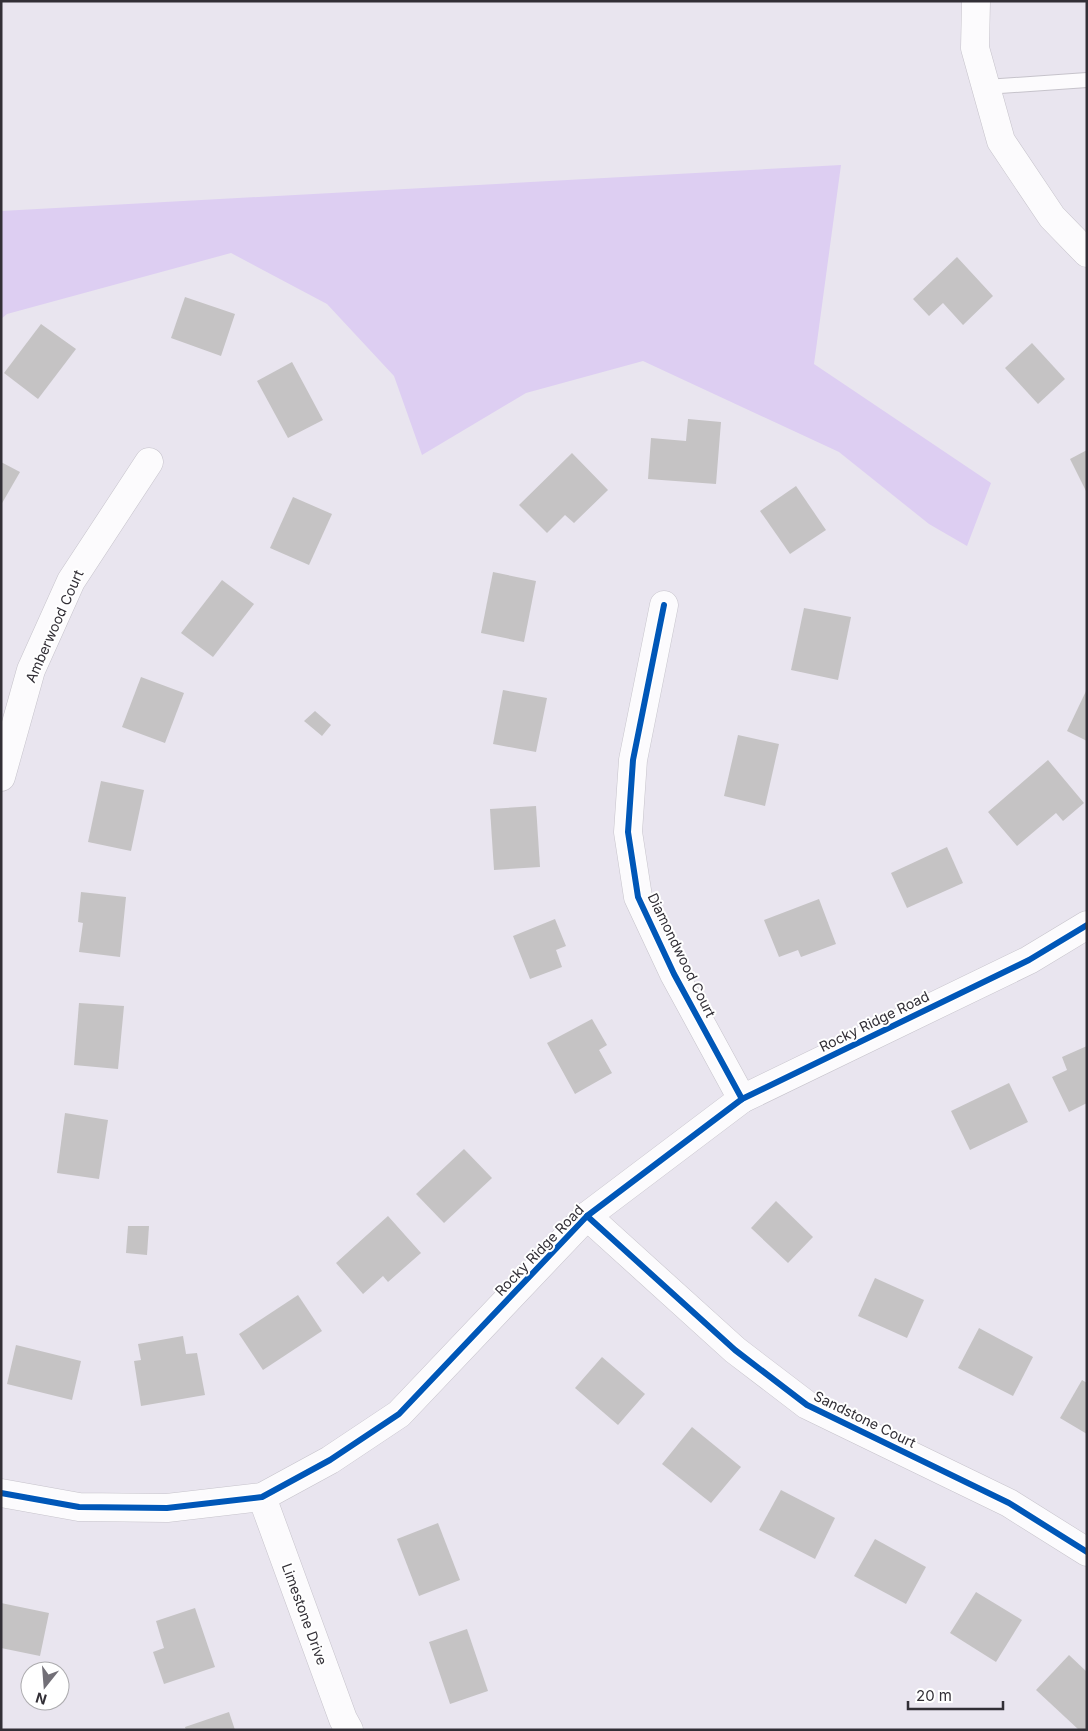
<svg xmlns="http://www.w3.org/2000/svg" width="1088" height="1731" font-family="Inter,sans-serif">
  <rect width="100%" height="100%" fill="#e9e5ef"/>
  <!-- green -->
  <polygon fill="#ddcef2" points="841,165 814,364 991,483 967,546 929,524 839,452 643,361 526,393 422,455 394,376 327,304 231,253 7,314 1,319 1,211"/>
  <!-- building -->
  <g fill="#c5c3c4">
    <polygon points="957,257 993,296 963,325 943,303 929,316 913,299"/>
    <polygon points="185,297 235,314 221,356 171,338"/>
    <polygon points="41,324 76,349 38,399 4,373"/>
    <polygon points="1032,343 1065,379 1038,404 1005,368"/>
    <polygon points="292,362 323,420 288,438 257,381"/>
    <polygon points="688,419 721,422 716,484 648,479 651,438 686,441"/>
    <polygon points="1087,450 1087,493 1070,459"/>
    <polygon points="572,453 608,490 574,523 565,515 547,533 519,505"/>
    <polygon points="1,462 20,472 1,505"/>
    <polygon points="796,486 826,530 790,554 760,511"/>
    <polygon points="293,497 332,514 309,565 270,548"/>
    <polygon points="493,572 536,581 524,642 481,633"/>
    <polygon points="222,580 254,604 213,657 181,633"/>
    <polygon points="804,608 851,617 838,680 791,670"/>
    <polygon points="141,677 184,693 165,743 122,727"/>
    <polygon points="1087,689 1087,741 1067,731"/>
    <polygon points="503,690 547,698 536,752 493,744"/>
    <polygon points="315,711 331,725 322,736 304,721"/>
    <polygon points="738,735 779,744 765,806 724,796"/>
    <polygon points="1048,760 1084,803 1063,821 1056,813 1017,846 988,812"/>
    <polygon points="101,781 144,790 131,851 88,842"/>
    <polygon points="536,806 540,867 494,870 490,809"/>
    <polygon points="947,847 963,883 907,908 891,873"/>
    <polygon points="81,892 126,897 120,957 79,952 83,923 78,922"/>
    <polygon points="819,899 836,944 801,957 798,950 779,957 764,920"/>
    <polygon points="555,919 566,946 556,950 562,967 530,979 513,936"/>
    <polygon points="79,1003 124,1006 118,1069 74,1065"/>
    <polygon points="592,1019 607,1045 599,1050 612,1073 575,1094 547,1043"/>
    <polygon points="1087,1046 1087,1103 1069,1112 1052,1077 1067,1070 1062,1057"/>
    <polygon points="1009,1083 1028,1122 970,1150 951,1111"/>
    <polygon points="65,1113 108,1120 99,1179 57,1173"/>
    <polygon points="464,1149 492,1178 444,1223 416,1194"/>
    <polygon points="776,1201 813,1237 788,1263 751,1228"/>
    <polygon points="388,1216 421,1253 388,1282 383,1276 363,1294 336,1263"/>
    <polygon points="128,1226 149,1226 147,1255 126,1253"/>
    <polygon points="875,1278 924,1300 907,1338 858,1316"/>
    <polygon points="298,1295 322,1331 263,1370 239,1334"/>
    <polygon points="979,1328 1033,1357 1013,1396 958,1368"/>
    <polygon points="183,1336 186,1354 197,1353 205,1395 141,1406 134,1361 141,1360 138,1344"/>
    <polygon points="16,1345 81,1361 72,1400 7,1384"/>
    <polygon points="602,1357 645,1394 618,1425 575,1388"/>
    <polygon points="1082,1380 1087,1383 1087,1434 1060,1418"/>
    <polygon points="692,1427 741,1467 711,1503 662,1464"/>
    <polygon points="781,1490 835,1518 815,1559 759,1530"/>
    <polygon points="438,1523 460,1580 419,1596 397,1539"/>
    <polygon points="875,1539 926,1567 906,1604 854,1576"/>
    <polygon points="976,1592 1022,1620 996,1662 950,1633"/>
    <polygon points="1,1603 49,1613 40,1656 1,1648"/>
    <polygon points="195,1608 215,1667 164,1684 153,1652 164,1648 156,1621"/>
    <polygon points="467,1629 488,1691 450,1704 429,1642"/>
    <polygon points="1069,1655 1087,1672 1086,1730 1079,1730 1036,1690"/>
    <polygon points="229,1712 235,1730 186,1730 185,1727"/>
  </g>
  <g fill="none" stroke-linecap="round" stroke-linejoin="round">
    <defs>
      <polyline id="service" points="986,87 1087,80"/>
      <g id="minor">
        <polyline points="976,1 975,48 1001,141 1052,217 1087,253"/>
        <polyline points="664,605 633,760 628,832 638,897 674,974 742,1099"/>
        <polyline points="1,777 31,670 71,581 149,462"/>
        <polyline points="587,1216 735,1350 807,1405 1009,1503 1087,1552"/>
        <polyline points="1,1493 79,1507 167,1508 262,1497 330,1460 399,1414 587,1216 742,1099 1029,960 1087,925"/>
        <polyline points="262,1497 343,1719 349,1730"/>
      </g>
    </defs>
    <!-- service casing -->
    <use href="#service" stroke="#c6c3cb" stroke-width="16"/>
    <!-- minor casing -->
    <use href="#minor" stroke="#c6c3cb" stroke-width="29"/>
    <!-- service -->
    <use href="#service" stroke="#fcfbfd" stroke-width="14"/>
    <!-- minor -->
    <use href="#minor" stroke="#fcfbfd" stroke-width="28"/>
    <defs>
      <g id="cycleway">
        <polyline points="664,605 633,760 628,832 638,897 674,974 742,1099"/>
        <polyline points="587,1216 735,1350 807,1405 1009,1503 1087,1552"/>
        <polyline points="1,1493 79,1507 167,1508 262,1497 330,1460 399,1414 587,1216 742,1099 1029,960 1087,925"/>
      </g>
    </defs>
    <!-- cycleway casing -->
    <use href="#cycleway" stroke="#fff" stroke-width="9"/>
    <!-- cycleway -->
    <use href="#cycleway" stroke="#0057b8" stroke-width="6"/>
  </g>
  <g text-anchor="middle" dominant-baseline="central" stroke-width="4" stroke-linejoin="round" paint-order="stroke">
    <!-- street labels -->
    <g font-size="14" fill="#322f36" stroke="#fff">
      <text transform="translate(54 626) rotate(-66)">Amberwood Court</text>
      <text transform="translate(682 955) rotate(64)">Diamondwood Court</text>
      <text transform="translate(874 1021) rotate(-26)">Rocky Ridge Road</text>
      <text transform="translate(539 1250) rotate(-46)">Rocky Ridge Road</text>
      <text transform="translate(865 1419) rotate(26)">Sandstone Court</text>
      <text transform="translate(305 1614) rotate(70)">Limestone Drive</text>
    </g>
  </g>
  <!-- border -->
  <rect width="1088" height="1731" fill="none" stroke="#322f36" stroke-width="5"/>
  <!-- north arrow -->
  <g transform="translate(45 1686) rotate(197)"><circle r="24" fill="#ffffff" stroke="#adacaf"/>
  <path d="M0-4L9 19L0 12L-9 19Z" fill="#726f77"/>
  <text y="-8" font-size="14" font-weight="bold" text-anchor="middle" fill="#322f36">N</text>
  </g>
  <!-- scale -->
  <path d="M908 1701v8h95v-8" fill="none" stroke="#322f36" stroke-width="2.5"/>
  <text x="916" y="1701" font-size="15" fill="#322f36" stroke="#ffffff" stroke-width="4" paint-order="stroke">20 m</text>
</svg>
